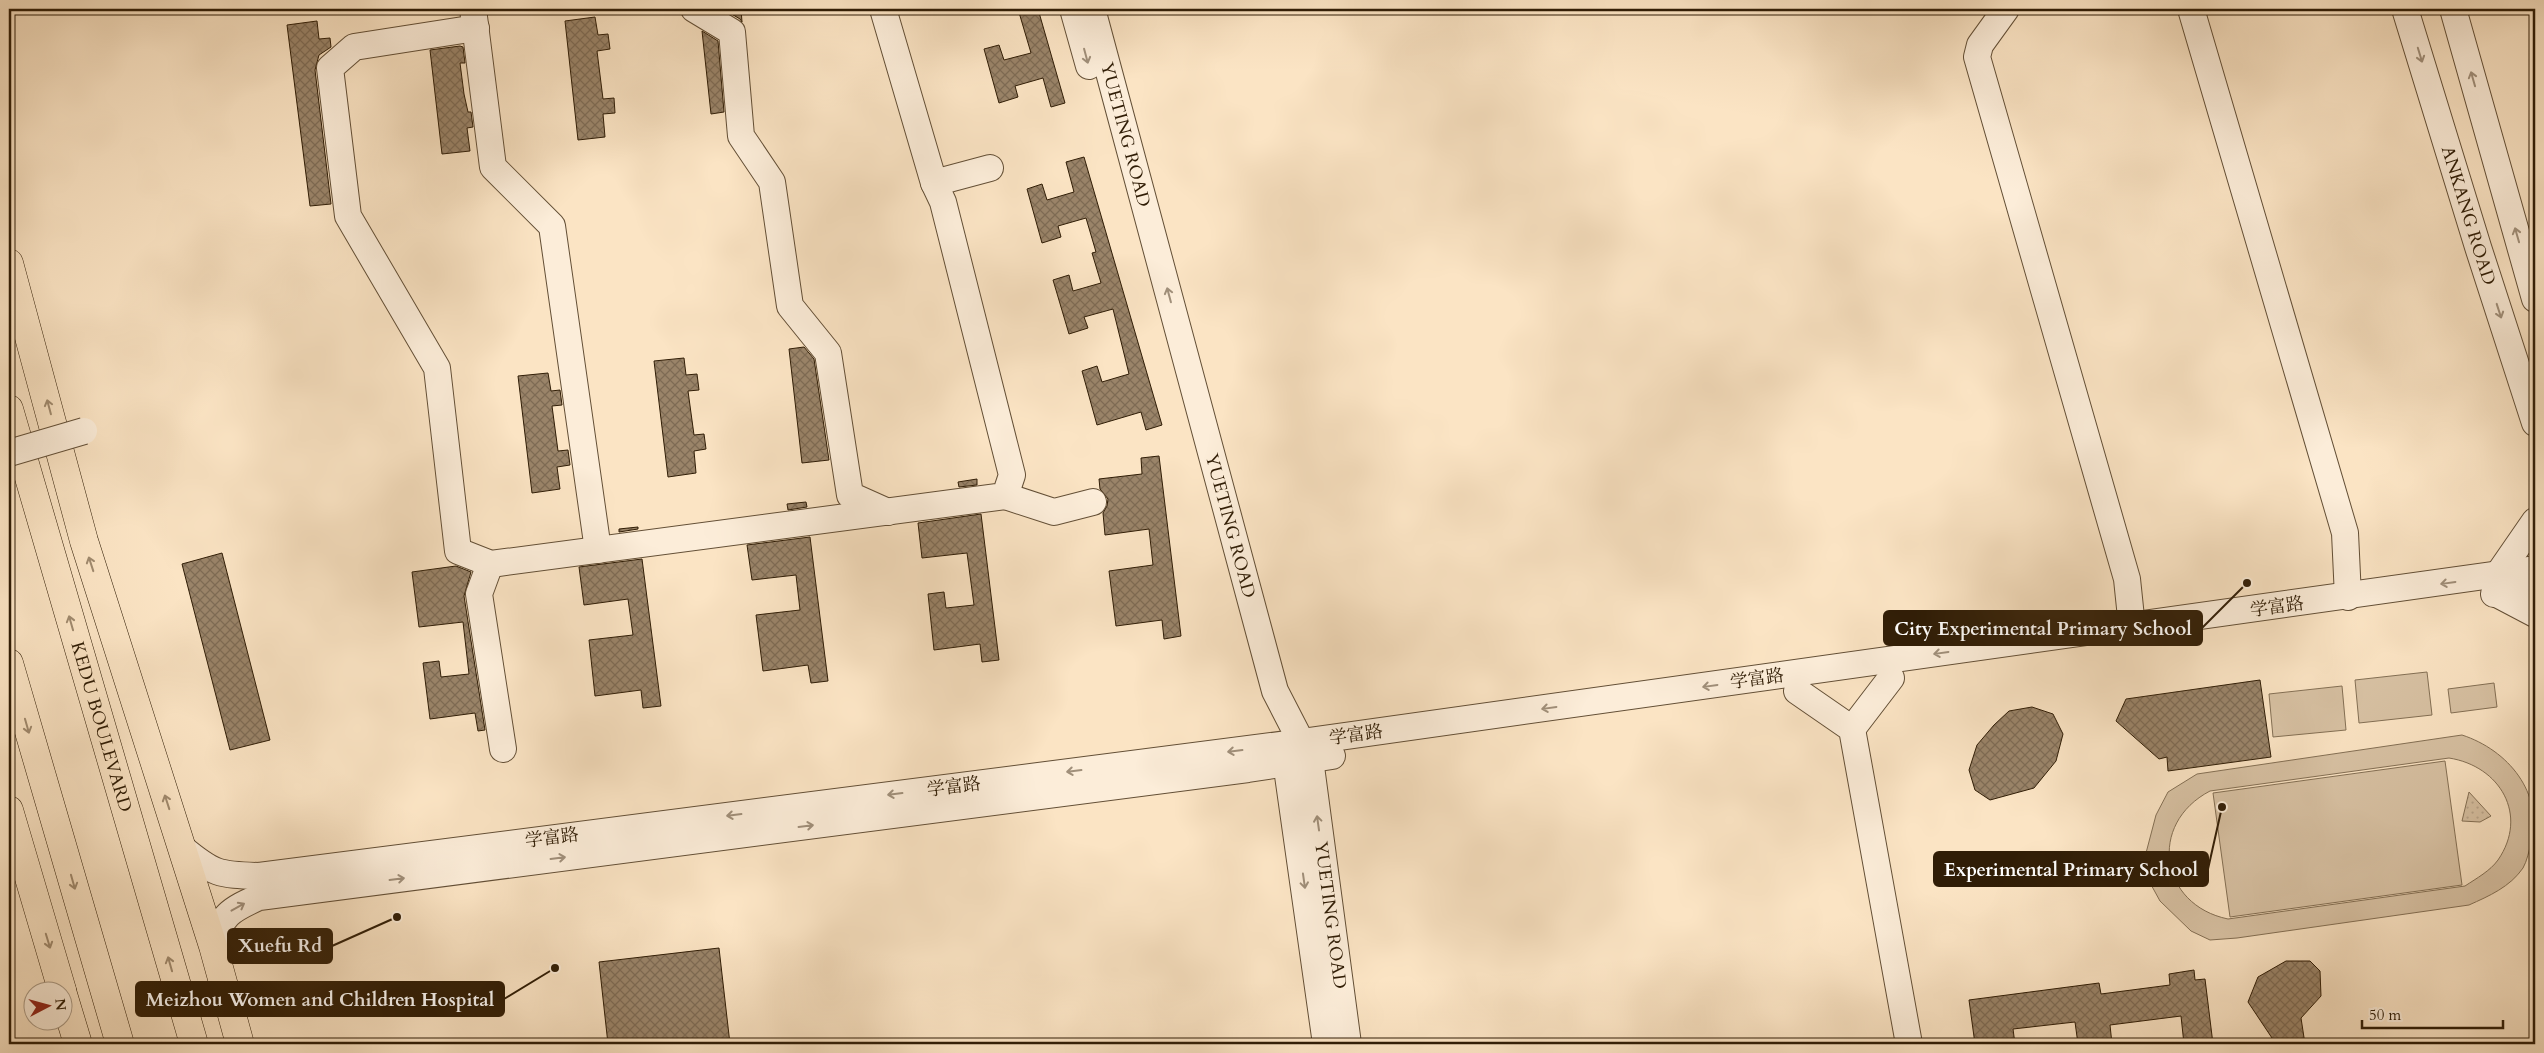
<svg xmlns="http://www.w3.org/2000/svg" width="2544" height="1053" font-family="Cardo,'Noto Serif SC',serif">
  <defs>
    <pattern id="grass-dots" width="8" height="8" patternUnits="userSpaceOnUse" patternTransform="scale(1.25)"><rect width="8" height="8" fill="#d8c2a4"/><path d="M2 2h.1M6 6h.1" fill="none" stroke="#baa68c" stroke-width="1.8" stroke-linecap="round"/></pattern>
    <pattern id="building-cross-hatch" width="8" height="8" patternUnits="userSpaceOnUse" patternTransform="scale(1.25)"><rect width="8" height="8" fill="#9a8469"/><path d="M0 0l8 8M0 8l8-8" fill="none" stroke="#7e6b54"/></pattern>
  </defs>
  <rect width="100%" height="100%" fill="#fbe4c4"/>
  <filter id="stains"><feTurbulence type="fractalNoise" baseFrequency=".004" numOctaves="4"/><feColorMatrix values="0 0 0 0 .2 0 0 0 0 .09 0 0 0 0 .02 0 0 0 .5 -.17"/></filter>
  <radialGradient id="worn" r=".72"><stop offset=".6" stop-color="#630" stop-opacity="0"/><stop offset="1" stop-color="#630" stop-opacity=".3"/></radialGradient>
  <!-- grass -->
  <polygon fill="url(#grass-dots)" stroke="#847055" points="2469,792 2491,816 2480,822 2462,821"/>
  <!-- green -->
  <g fill="#d8c2a4" stroke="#847055" fill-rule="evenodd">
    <polygon points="2427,672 2432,715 2359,723 2355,680"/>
    <polygon points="2494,683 2497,707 2451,713 2448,689"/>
    <polygon points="2342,686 2346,730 2273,737 2269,694"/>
    <path d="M2462,735c46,15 82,58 69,108 -2,8 -4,18 -8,25 -13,19 -34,28 -54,37l-232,33 -27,2 -19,-9 -31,-30 -11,-20 -3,-28 10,-38 12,-23 29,-18zM2449,758c51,8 80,57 49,102 -8,11 -21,18 -33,26l-237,33c-68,-14 -81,-95 -18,-128z"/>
    <polygon points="2445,761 2462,885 2230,917 2213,793"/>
  </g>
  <!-- building -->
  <g fill="url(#building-cross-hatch)" stroke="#301d06">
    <polygon points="723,9 741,9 742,22 740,19"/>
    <polygon points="1018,9 1038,9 1065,103 1051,107 1043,78 1015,86 1018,97 999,103 984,49 999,45 1004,60 1031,53"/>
    <polygon points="595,17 598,35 608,34 610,49 597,51 603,99 614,98 615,113 603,114 605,137 578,140 565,21"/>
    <polygon points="317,21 319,39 330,38 331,47 319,55 315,70 331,204 310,206 287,25"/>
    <polygon points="702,31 718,41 724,112 711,114"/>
    <polygon points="460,46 463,47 465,63 460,63 464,94 468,112 471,112 473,127 467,128 470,151 442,154 430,50"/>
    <polygon points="1084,157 1162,425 1146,430 1141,412 1097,425 1082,371 1097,366 1102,382 1129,374 1113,309 1084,317 1088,328 1069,334 1053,280 1069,275 1073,291 1101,283 1092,253 1096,252 1086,218 1058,226 1061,237 1042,243 1027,189 1042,184 1047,200 1074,192 1066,162"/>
    <polygon points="804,347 814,359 829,460 802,463 789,349"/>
    <polygon points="684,358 686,375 697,374 699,390 688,391 694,435 704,434 706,449 694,451 696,473 668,477 654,361"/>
    <polygon points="548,373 551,391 560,390 562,405 552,406 558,451 568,450 570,465 557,467 560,489 532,493 518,376"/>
    <polygon points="1159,456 1181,636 1164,639 1162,620 1116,626 1109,571 1153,565 1149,529 1105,535 1103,513 1107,506 1108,499 1100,489 1099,479 1142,474 1141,458"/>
    <polygon points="977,479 977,485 959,487 958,482"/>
    <polygon points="806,502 807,507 788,510 787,504"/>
    <polygon points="981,514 999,660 982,662 980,644 934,650 928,594 944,592 946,608 974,605 967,553 922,558 918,523"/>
    <polygon points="638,527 638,529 619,532 619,529"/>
    <polygon points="810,537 828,681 811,683 808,665 763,671 756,615 800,610 796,575 752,580 747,545"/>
    <polygon points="222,553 270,740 230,750 182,564"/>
    <polygon points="642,559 661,706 643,708 641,690 595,696 589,640 633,635 628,599 584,605 579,567"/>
    <polygon points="456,566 471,572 464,596 485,730 478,731 475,713 430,719 423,663 439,661 441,677 469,674 463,622 419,627 412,572"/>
    <polygon points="2260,680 2271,757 2168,771 2167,757 2159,759 2116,721 2126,699"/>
    <polygon points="2032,707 2053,714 2063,734 2056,761 2034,788 1990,800 1975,790 1969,770 1977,745 1994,725 2009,711"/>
    <polygon points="719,948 730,1044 608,1044 599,962"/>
    <polygon points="2286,961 2310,961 2320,971 2321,996 2301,1018 2305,1044 2276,1044 2248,1002 2258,977"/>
    <polygon points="2194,970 2195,980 2205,979 2213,1044 2184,1044 2181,1016 2110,1025 2112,1044 2078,1044 2075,1022 2013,1029 2015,1044 1975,1044 1969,1000 2099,983 2101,994 2170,985 2169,974"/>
  </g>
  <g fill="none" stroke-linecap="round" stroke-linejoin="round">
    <defs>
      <g id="minor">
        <polyline points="473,9 493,167 552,226 598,550"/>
        <polyline points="694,9 732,32 741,136 772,182 790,306 828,353 850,495 888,512"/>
        <polyline points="883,9 934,183"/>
        <polyline points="1073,9 1089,66"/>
        <path id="s1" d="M1092,9l183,682 35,68 38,285"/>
        <polyline points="2006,9 1980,45 1977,57 2127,579 2132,627"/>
        <polyline points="2191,9 2345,533 2348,597"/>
        <path id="s2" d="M2405,9l73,238 57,176"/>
        <polyline points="2453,9 2535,299"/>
        <polyline points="476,28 354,47 330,68 348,216 437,368 458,551 491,564 1005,496 1012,475 943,202 934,183 990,168"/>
        <polyline points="1005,496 1054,512 1093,502"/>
        <polyline points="490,564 479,594 503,749"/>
        <polyline points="2497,576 2535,521"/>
        <polyline points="2494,594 2535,588"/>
        <polyline points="2497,594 2535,614"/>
        <polyline points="1797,691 1852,729 1909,1044"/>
        <polyline points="1852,729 1891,678"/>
        <polyline points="1284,747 1326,1044"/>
        <path d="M182,848c31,26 37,27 77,28l1044,-134 1232,-173"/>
        <path d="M213,946c8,-31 17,-36 46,-49l989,-128 84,-13"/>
      </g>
      <g id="major">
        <polyline points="9,263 84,541 213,946 240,1044"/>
        <polyline points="9,810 62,990"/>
        <polyline points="62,991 78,1044"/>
      </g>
      <g id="highway">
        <path id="s3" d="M9,409l185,635"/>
        <polyline points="9,663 120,1044"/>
      </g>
    </defs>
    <!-- minor casing -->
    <use href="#minor" stroke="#634f36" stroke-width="28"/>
    <!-- major casing -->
    <use href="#major" stroke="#301d06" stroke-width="29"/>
    <!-- highway casing -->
    <use href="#highway" stroke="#301d06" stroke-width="29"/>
    <!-- minor -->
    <use href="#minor" stroke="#fcedd9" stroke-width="26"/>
    <!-- major -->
    <use href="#major" stroke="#fbe4c4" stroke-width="28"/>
    <!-- highway -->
    <use href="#highway" stroke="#fbe4c4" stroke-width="28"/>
    <defs>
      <polyline id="minor-bridge" points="9,453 84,431"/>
    </defs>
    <!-- minor-bridge casing -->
    <use href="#minor-bridge" stroke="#634f36" stroke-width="28" stroke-linecap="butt"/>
    <!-- minor-bridge -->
    <use href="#minor-bridge" stroke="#fcedd9" stroke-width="26"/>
  </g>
  <!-- one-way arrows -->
  <defs><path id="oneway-shaft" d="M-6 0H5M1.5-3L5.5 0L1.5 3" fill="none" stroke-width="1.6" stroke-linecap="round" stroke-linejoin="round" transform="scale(1.25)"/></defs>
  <g stroke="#a08f7a">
    <use href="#oneway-shaft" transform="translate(2420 55) rotate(73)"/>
    <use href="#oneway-shaft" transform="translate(1086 56) rotate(75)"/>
    <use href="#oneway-shaft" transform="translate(2473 79) rotate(-106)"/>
    <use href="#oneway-shaft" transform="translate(2517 235) rotate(-106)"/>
    <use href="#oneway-shaft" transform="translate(1169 295) rotate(-105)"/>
    <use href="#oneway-shaft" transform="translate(2499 311) rotate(72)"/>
    <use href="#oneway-shaft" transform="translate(2448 583) rotate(172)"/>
    <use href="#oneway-shaft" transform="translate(1941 653) rotate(172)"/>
    <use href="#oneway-shaft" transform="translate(1710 686) rotate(172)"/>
    <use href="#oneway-shaft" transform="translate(1549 708) rotate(172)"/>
    <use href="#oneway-shaft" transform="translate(1235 751) rotate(173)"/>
    <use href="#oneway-shaft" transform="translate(1074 771) rotate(173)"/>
    <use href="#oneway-shaft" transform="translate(895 794) rotate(173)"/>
    <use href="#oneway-shaft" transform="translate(734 815) rotate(173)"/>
    <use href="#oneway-shaft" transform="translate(1318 823) rotate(-98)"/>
    <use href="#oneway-shaft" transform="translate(806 826) rotate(-7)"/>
    <use href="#oneway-shaft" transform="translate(558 858) rotate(-7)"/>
    <use href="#oneway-shaft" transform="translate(397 879) rotate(-7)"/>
    <use href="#oneway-shaft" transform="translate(1304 881) rotate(82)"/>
    <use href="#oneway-shaft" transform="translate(238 907) rotate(-29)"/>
  </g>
  <g stroke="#a08a6e">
    <use href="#oneway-shaft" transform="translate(49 407) rotate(-105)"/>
    <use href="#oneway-shaft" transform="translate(91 564) rotate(-108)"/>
    <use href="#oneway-shaft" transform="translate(71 623) rotate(-106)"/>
    <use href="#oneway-shaft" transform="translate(27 726) rotate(74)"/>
    <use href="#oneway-shaft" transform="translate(167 802) rotate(-108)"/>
    <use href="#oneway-shaft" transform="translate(73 882) rotate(74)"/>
    <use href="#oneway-shaft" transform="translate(48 941) rotate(73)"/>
    <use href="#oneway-shaft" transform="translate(170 964) rotate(-106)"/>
  </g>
  <g text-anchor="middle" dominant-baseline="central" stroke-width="4" stroke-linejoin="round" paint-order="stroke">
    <!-- street labels -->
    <g font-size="18" fill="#301d06" stroke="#fcedd9">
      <text stroke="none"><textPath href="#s1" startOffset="130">YUETING ROAD</textPath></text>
      <text stroke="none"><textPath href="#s2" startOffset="216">ANKANG ROAD</textPath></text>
      <text stroke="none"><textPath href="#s1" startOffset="535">YUETING ROAD</textPath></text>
      <text transform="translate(2277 607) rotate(-8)">学富路</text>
      <text transform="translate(1757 679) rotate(-8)">学富路</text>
      <text stroke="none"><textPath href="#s3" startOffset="331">KEDU BOULEVARD</textPath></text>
      <text transform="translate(1356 735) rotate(-8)">学富路</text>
      <text transform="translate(954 787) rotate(-7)">学富路</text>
      <text transform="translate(552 838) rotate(-7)">学富路</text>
      <text stroke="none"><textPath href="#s1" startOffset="940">YUETING ROAD</textPath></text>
    </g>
  </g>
  <!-- callouts -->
  <path fill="none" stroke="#301d06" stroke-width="2" d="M2247 583L2202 628M2222 807L2208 869M397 917L332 946M555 968L504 999"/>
  <g fill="#301d06" stroke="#fcedd9" stroke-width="2">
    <circle cx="2247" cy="583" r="5"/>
    <circle cx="2222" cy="807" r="5"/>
    <circle cx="397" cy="917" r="5"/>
    <circle cx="555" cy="968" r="5"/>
  </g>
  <g fill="#301d06" stroke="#301d06" stroke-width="2">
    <rect x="1884" y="611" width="318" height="34" rx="5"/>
    <rect x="1934" y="852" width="274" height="34" rx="5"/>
    <rect x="228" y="929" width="104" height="34" rx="5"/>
    <rect x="136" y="982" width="368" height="34" rx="5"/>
  </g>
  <g font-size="19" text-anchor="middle" font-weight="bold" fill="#fff">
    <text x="2043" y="635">City Experimental Primary School</text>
    <text x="2071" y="876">Experimental Primary School</text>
    <text x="280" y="952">Xuefu Rd</text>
    <text x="320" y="1006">Meizhou Women and Children Hospital</text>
  </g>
  <!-- margin -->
  <rect width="2544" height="1053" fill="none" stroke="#fbe4c4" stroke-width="30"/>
  <rect x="10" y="10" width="2524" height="1033" fill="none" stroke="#301d06" stroke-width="2.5"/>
  <rect x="15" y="15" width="2514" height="1023" fill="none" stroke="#301d06"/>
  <!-- north arrow -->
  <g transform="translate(48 1006) rotate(84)"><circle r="24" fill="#fcedd9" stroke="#aa9a85"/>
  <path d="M0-4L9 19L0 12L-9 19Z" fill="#8f2418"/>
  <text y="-8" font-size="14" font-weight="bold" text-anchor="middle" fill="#301d06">N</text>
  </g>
  <!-- scale -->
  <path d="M2362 1020v8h141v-8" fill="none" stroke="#301d06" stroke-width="2.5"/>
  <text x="2369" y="1020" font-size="15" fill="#301d06" stroke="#fcedd9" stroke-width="4" paint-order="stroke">50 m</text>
  <rect width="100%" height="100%" filter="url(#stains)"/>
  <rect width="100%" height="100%" fill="url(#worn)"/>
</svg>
